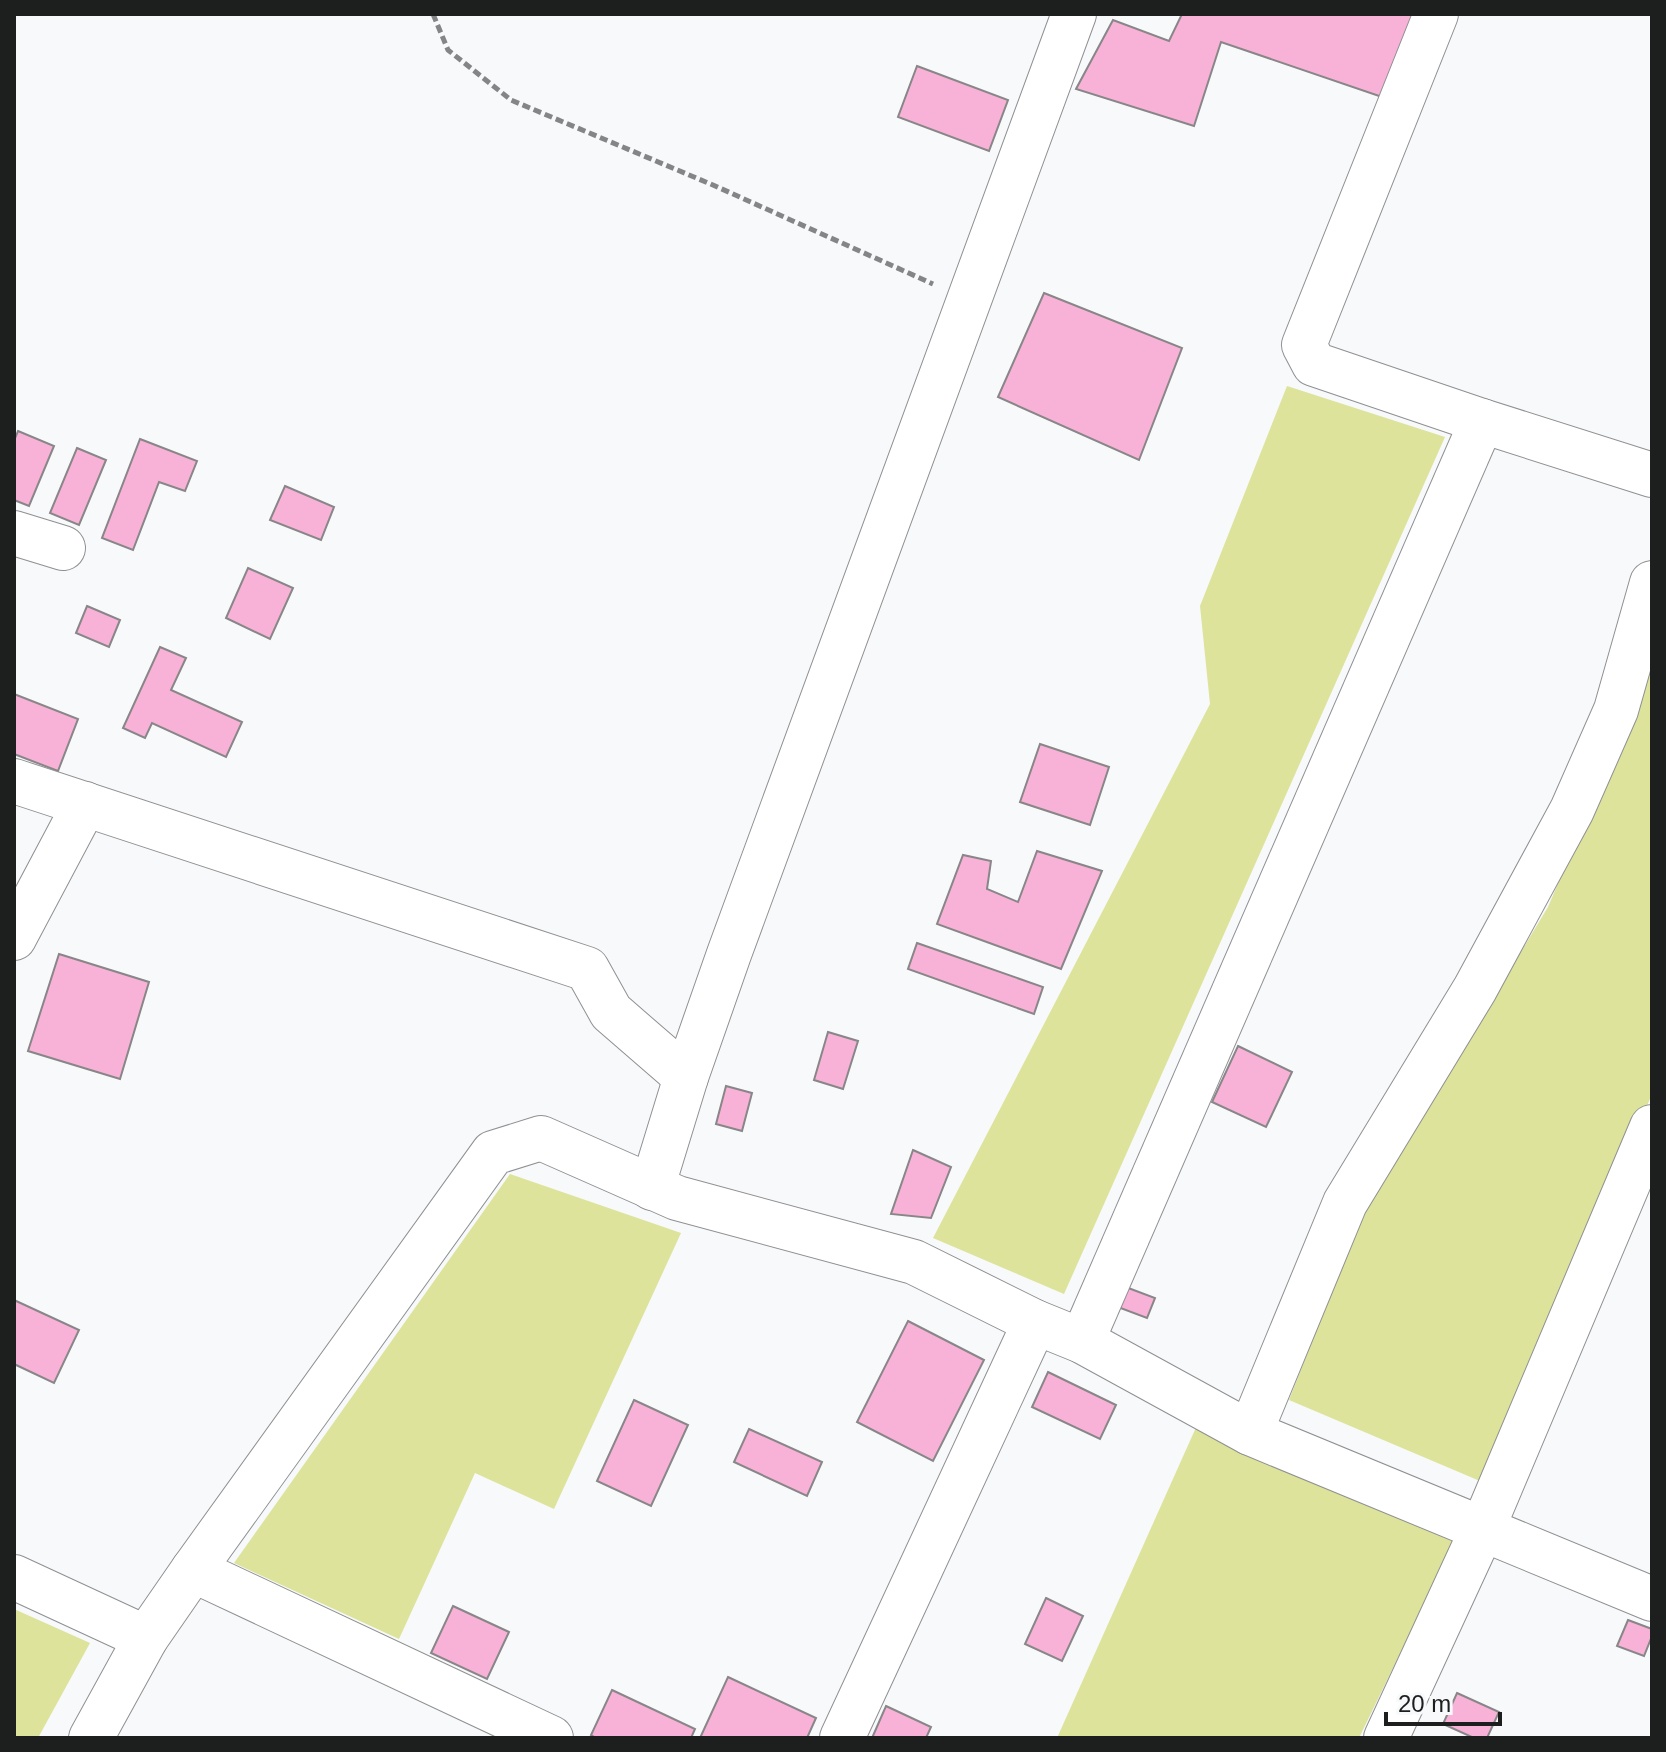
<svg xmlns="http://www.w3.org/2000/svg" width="1666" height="1752" font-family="Arial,sans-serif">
  <rect width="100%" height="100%" fill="#f8f9fb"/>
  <!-- green -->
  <g fill="#dde39a">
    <polygon points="1287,386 1445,437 1064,1294 933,1238 1210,704 1200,606"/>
    <polygon points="1652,663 1652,1094 1487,1484 1289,1400 1361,1217 1548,907"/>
    <polygon points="510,1174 681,1233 554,1509 475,1473 399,1639 234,1563"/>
    <polygon points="1198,1423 1454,1542 1359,1738 1057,1738"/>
    <polygon points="14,1609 90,1643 38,1738 14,1738"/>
  </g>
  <!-- building -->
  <g fill="#f8b2d7" stroke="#888687" stroke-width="2">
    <polygon points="1182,14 1421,14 1385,98 1221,42 1194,126 1076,89 1113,20 1169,41"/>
    <polygon points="917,66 1008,100 989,151 898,117"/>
    <polygon points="1044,293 1182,348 1139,460 998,397"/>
    <polygon points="18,431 54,446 29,506 14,500 14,441"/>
    <polygon points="140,439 197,461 185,491 159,482 133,550 102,538"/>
    <polygon points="77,448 106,460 79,525 50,513"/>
    <polygon points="285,486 334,507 321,540 270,520"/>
    <polygon points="248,568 293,588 270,639 226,618"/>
    <polygon points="87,606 120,620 109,647 76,633"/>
    <polygon points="160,647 186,658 171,690 242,722 226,757 152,723 145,738 123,728"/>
    <polygon points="14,694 78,719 58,771 14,754"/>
    <polygon points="1040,744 1109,767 1090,825 1020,802"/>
    <polygon points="1037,851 1102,871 1061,969 937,924 963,855 991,861 987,889 1018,902"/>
    <polygon points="917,943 1043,987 1034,1014 908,969"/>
    <polygon points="59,954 149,982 120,1079 28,1051"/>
    <polygon points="828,1032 858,1041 843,1089 814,1080"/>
    <polygon points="1238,1046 1292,1072 1266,1127 1212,1102"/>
    <polygon points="726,1086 752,1093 742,1131 716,1124"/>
    <polygon points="913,1150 951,1167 931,1218 891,1214"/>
    <polygon points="1123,1286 1155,1298 1147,1318 1115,1306"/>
    <polygon points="14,1300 79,1330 54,1383 14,1364"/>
    <polygon points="908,1321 984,1360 933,1461 857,1422"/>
    <polygon points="1048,1372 1116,1405 1100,1439 1032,1407"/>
    <polygon points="634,1400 688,1425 651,1506 597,1481"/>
    <polygon points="749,1429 822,1462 807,1496 734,1462"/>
    <polygon points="1046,1598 1083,1616 1062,1661 1025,1644"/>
    <polygon points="453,1606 509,1632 487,1679 431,1653"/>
    <polygon points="1628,1620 1652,1629 1652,1636 1644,1656 1617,1646"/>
    <polygon points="728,1677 816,1718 807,1738 700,1738"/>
    <polygon points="612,1690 695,1729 691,1738 596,1738 591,1735"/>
    <polygon points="1457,1693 1499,1712 1487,1738 1474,1738 1443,1724"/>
    <polygon points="886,1706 931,1727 926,1738 872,1738"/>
  </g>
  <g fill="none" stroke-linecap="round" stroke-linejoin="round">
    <defs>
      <g id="minor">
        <polyline points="1436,14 1304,345 1314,364 1482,421 1652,475"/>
        <polyline points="14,533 63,548"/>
        <polyline points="14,781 587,969 611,1012 686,1077"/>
        <polyline points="14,938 85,804"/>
        <polyline points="652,1188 686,1077 729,954 1074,14"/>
        <polyline points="1082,1341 1482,421"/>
        <polyline points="1250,1433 1345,1203 1475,989 1572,810 1616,710 1652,583"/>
        <polyline points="193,1570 551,1738"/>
        <polyline points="14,1577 146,1638"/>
        <polyline points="91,1738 146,1638 193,1570 493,1153 541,1138 677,1198 914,1262 1035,1322 1082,1341 1250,1433 1652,1599"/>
        <polyline points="842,1738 1035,1322"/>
        <polyline points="1386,1738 1482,1530 1652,1127"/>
      </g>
    </defs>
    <!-- minor casing -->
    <use href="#minor" stroke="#8f9092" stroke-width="46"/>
    <!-- path -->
    <polyline stroke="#848586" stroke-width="5" stroke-dasharray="8 4" stroke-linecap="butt" points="433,14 448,50 511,100 713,185 933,284"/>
    <!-- minor -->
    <use href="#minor" stroke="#fff" stroke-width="44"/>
  </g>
  <!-- border -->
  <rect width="1666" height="1752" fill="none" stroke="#1d1e1e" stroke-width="32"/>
  <!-- scale -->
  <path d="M1386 1712v12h114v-12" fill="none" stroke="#1d1e1e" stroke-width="4"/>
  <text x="1398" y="1712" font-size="24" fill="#1d1e1e" stroke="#f8f9fb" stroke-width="6" paint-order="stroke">20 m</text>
</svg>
